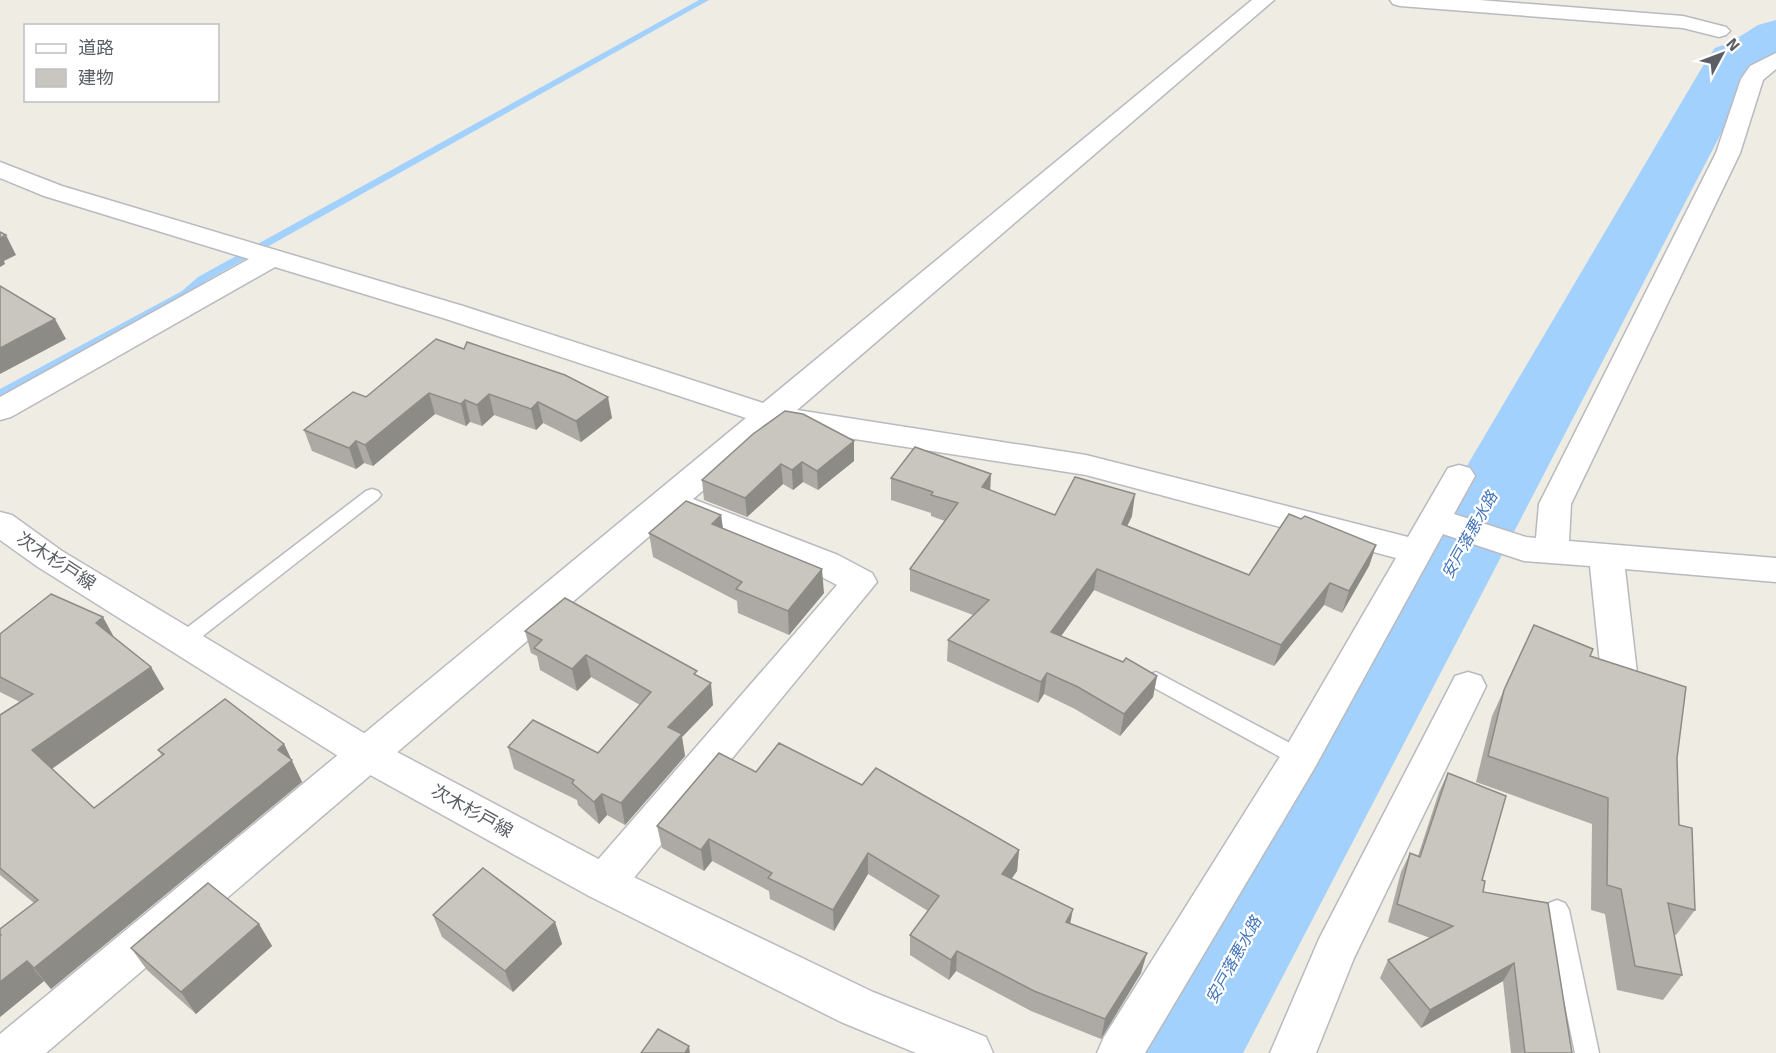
<svg xmlns="http://www.w3.org/2000/svg" width="1776" height="1053" font-family="Signika,'Noto Sans JP',sans-serif">
  <rect width="100%" height="100%" fill="#eeece3"/>
  <g fill="none" stroke-linecap="round" stroke-linejoin="round">
    <!-- stream -->
    <polygon fill="#a3d1fe" fill-rule="evenodd" points="699,0 709,0 206,281 190,295 0,398 0,389 182,291 198,277"/>
    <!-- river -->
    <polygon fill="#a3d1fe" fill-rule="evenodd" points="1776,20 1776,59 1755,70 1740,97 1243,1053 1127,1053 1143,1015 1707,59 1715,48 1731,42 1758,25"/>
    <defs>
      <g id="lane">
        <polygon points="372,489 378,491 381,495 378,499 190,646 183,648 176,646 173,641 176,636 366,491"/>
        <polygon points="1156,672 1307,752 1311,758 1307,764 1300,767 1293,764 1149,685 1146,680 1149,675"/>
        <polygon points="1557,900 1565,903 1569,910 1599,1053 1575,1053 1545,910 1549,903"/>
      </g>
      <g id="street">
        <polygon points="1252,0 1274,0 797,410 1086,455 1408,537 1448,468 1459,465 1470,468 1475,476 1454,514 1526,537 1536,538 1539,504 1716,153 1741,79 1750,66 1776,53 1776,69 1763,80 1740,153 1571,504 1569,541 1776,558 1776,582 1625,569 1637,673 1632,683 1619,687 1606,683 1601,673 1590,566 1524,561 1443,534 1314,769 1145,1053 1097,1053 1104,1037 1286,747 1396,558 1086,475 778,427 693,499 838,555 872,573 877,582 619,896 604,901 589,896 583,883 589,870 837,585 814,573 673,516 46,1053 0,1053 0,1034 746,418 443,318 275,267 11,417 0,420 0,397 249,259 44,196 0,178 0,162 62,186 463,306 763,403"/>
        <polygon points="1390,0 1479,0 1683,16 1726,27 1730,31 1726,35 1719,37 1683,28 1400,6 1393,4"/>
        <polygon points="1468,672 1481,676 1486,686 1354,958 1316,1053 1270,1053 1319,939 1450,686 1455,676"/>
      </g>
      <polygon id="secondary" points="0,512 12,515 62,551 382,744 619,870 873,992 986,1037 993,1053 916,1053 841,1022 589,896 354,766 38,567 0,540"/>
    </defs>
    <!-- lane casing -->
    <use href="#lane" stroke="#b8babf" stroke-width="3"/>
    <!-- street casing -->
    <use href="#street" stroke="#b8babf" stroke-width="3"/>
    <!-- secondary casing -->
    <use href="#secondary" stroke="#b9bbc1" stroke-width="3"/>
    <!-- lane -->
    <use href="#lane" fill="#fff" fill-rule="evenodd"/>
    <!-- street -->
    <use href="#street" fill="#fff" fill-rule="evenodd"/>
    <!-- secondary -->
    <use href="#secondary" fill="#fff" fill-rule="evenodd"/>
  </g>
  <!-- wall -->
  <g fill="#adaaa5">
    <polygon points="436,339 612,418 581,442 543,423 536,430 494,415 482,426 470,422 466,426 435,414 373,466 364,463 356,469 312,451 304,430 366,397"/>
    <polygon points="854,441 854,461 818,490 803,482 793,490 783,484 747,517 704,500 702,480"/>
    <polygon points="891,478 990,490 1055,515 1132,516 1127,526 1249,575 1301,519 1376,545 1369,566 1342,613 1324,605 1274,666 1094,590 1061,636 1157,676 1153,697 1120,736 1075,709 1044,694 1038,703 947,661 948,640 973,615 910,591 910,569 945,521 931,516 931,513 891,500"/>
    <polygon points="721,515 723,528 824,593 789,635 738,613 737,601 653,557 649,533"/>
    <polygon points="1534,625 1590,656 1677,758 1679,825 1695,910 1676,935 1674,935 1682,975 1663,1000 1617,990 1605,914 1591,910 1592,824 1476,782 1492,716"/>
    <polygon points="525,631 698,677 713,705 682,737 685,756 625,825 607,815 599,824 578,805 577,800 514,769 508,747 598,753 640,705 591,677 577,691 540,670 537,656 531,653"/>
    <polygon points="0,634 114,638 151,667 164,689 52,769 94,808 162,756 158,750 284,744 302,782 51,989 44,981 0,1017 0,936 1,936 0,935 34,903 0,875 0,715 20,702 0,692"/>
    <polygon points="756,772 862,785 1019,850 1017,871 1011,879 1070,924 1141,973 1101,1039 1031,1011 956,971 949,980 910,955 910,935 928,911 868,874 834,931 770,899 769,891 712,861 704,871 662,848 657,826"/>
    <polygon points="1448,773 1482,880 1483,892 1572,1053 1511,1053 1503,981 1421,1028 1380,978 1388,960 1430,938 1388,922 1401,872 1410,853 1418,856 1439,792"/>
    <polygon points="433,915 555,922 562,944 513,992 442,937"/>
    <polygon points="259,924 272,946 196,1014 147,970 131,948"/>
  </g>
  <!-- shaded-wall -->
  <g fill="#8d8b86">
    <polygon points="6,235 16,255 4,261 5,264 0,267 0,238"/>
    <polygon points="55,319 66,339 0,374 0,348"/>
    <polygon points="429,393 435,414 373,466 365,445"/>
    <polygon points="489,394 494,415 482,426 477,405"/>
    <polygon points="608,397 612,418 581,442 576,421"/>
    <polygon points="465,400 470,422 466,426 461,404"/>
    <polygon points="538,402 543,423 536,430 531,409"/>
    <polygon points="356,441 364,463 356,469 349,448"/>
    <polygon points="854,441 854,461 818,490 817,471"/>
    <polygon points="802,462 803,482 793,490 792,470"/>
    <polygon points="781,464 783,484 747,517 745,498"/>
    <polygon points="991,474 990,495 982,487"/>
    <polygon points="1135,494 1132,516 1118,545 1122,524"/>
    <polygon points="721,515 724,539 712,524"/>
    <polygon points="1376,545 1369,566 1342,613 1349,591"/>
    <polygon points="822,569 824,593 789,635 788,611"/>
    <polygon points="1097,569 1094,590 1049,653 1051,632"/>
    <polygon points="1330,583 1324,605 1274,666 1281,645"/>
    <polygon points="103,617 115,639 96,623"/>
    <polygon points="586,655 591,677 577,691 572,669"/>
    <polygon points="151,667 164,689 47,772 32,750"/>
    <polygon points="1047,673 1044,694 1038,703 1041,682"/>
    <polygon points="1157,676 1153,697 1120,736 1124,714"/>
    <polygon points="711,683 713,705 682,737 685,756 625,825 621,803 668,727"/>
    <polygon points="284,744 302,782 51,989 34,968"/>
    <polygon points="602,794 607,815 599,824 594,802"/>
    <polygon points="709,839 712,861 704,871 701,850"/>
    <polygon points="1019,850 1017,871 1000,895 1002,874"/>
    <polygon points="868,853 868,874 834,931 833,910"/>
    <polygon points="1073,909 1069,930 1066,922"/>
    <polygon points="555,922 562,944 513,992 505,971"/>
    <polygon points="259,924 272,946 196,1014 181,992"/>
    <polygon points="957,951 956,971 949,980 951,960"/>
    <polygon points="1147,953 1141,973 1101,1039 1105,1019"/>
    <polygon points="27,961 44,981 0,1017 0,982"/>
    <polygon points="1514,963 1503,981 1421,1028 1430,1010"/>
    <polygon points="689,1046 690,1053 685,1053"/>
  </g>
  <!-- building -->
  <g fill="#c9c6c0" stroke="#8d8b86" stroke-width="1.5">
    <polygon points="0,232 6,235 0,238"/>
    <polygon points="0,286 55,319 0,348"/>
    <polygon points="436,339 464,349 467,342 565,375 608,397 576,421 538,402 531,409 489,394 477,405 465,400 461,404 429,393 365,445 356,441 349,448 304,430 353,392 366,397"/>
    <polygon points="785,411 803,414 854,441 817,471 802,462 792,470 781,464 745,498 702,480 753,434"/>
    <polygon points="915,447 991,474 982,487 1055,515 1075,477 1135,494 1122,524 1249,575 1289,514 1301,519 1305,516 1376,545 1349,591 1330,583 1281,645 1097,569 1051,632 1123,662 1126,658 1157,676 1124,714 1078,687 1047,673 1041,682 948,640 989,600 910,569 958,503 931,495 933,492 891,478"/>
    <polygon points="686,501 721,515 712,524 822,569 788,611 736,589 742,582 649,533"/>
    <polygon points="51,594 103,617 96,623 151,667 32,750 94,808 164,754 158,750 225,699 284,744 278,750 292,760 34,968 27,961 0,982 0,936 1,935 0,934 0,929 38,900 0,868 0,715 33,694 0,677 0,634"/>
    <polygon points="565,598 697,671 694,674 711,683 668,727 682,734 621,803 602,794 594,802 572,783 574,780 508,747 533,720 598,753 651,692 586,655 572,669 534,648 542,640 525,631"/>
    <polygon points="1534,625 1593,649 1590,656 1686,687 1677,758 1679,825 1692,828 1695,910 1668,903 1682,975 1635,966 1621,889 1607,885 1608,798 1488,756 1504,690"/>
    <polygon points="779,743 862,785 876,768 1019,850 1002,874 1073,909 1066,922 1147,953 1105,1019 1034,991 957,951 951,960 910,935 939,896 868,853 833,910 768,878 772,873 709,839 701,850 657,826 719,753 756,772"/>
    <polygon points="1448,773 1506,796 1482,880 1485,881 1483,892 1548,903 1572,1053 1525,1053 1514,963 1430,1010 1388,960 1453,926 1397,904 1410,853 1420,857"/>
    <polygon points="483,868 555,922 505,971 433,915"/>
    <polygon points="208,883 259,924 181,992 131,948"/>
    <polygon points="658,1029 689,1046 685,1053 641,1053"/>
  </g>
  <g text-anchor="middle" dominant-baseline="central" stroke-width="4.5" stroke-linejoin="round" paint-order="stroke">
    <!-- water labels -->
    <g font-size="16" font-style="italic" fill="#4375b8" stroke="#fff">
      <text transform="translate(1470 535) rotate(-61)">安戸落悪水路</text>
      <text transform="translate(1234 960) rotate(-61)">安戸落悪水路</text>
    </g>
    <!-- near-street labels -->
    <g font-size="18" fill="#5b5e64" stroke="#fff">
      <text transform="translate(56 561) rotate(33)">次木杉戸線</text>
      <text transform="translate(472 811) rotate(29)">次木杉戸線</text>
    </g>
  </g>
  <!-- legend -->
  <rect x="24" y="24" width="195" height="78" fill="#ffffff" stroke="#bdbfc1" stroke-width="1.5"/>
  <rect x="36" y="44" width="30" height="9" fill="#ffffff" stroke="#bdbfc1" stroke-width="1.5"/>
  <text x="78" y="54" font-size="18" fill="#5b5e64">道路</text>
  <rect x="36" y="69" width="30" height="18" fill="#c9c6c0" stroke="#bdbfc1" stroke-width="1.5"/>
  <text x="78" y="84" font-size="18" fill="#5b5e64">建物</text>
  <!-- north arrow -->
  <g transform="translate(1722 54) rotate(49)" stroke="#ffffff" stroke-width="4.5" paint-order="stroke">
  <path d="M0-4.5L10 22L0 15L-10 22Z" fill="#5b5e64"/>
  <text y="-9" font-size="16" font-weight="bold" text-anchor="middle" fill="#5b5e64">N</text>
  </g>
</svg>
